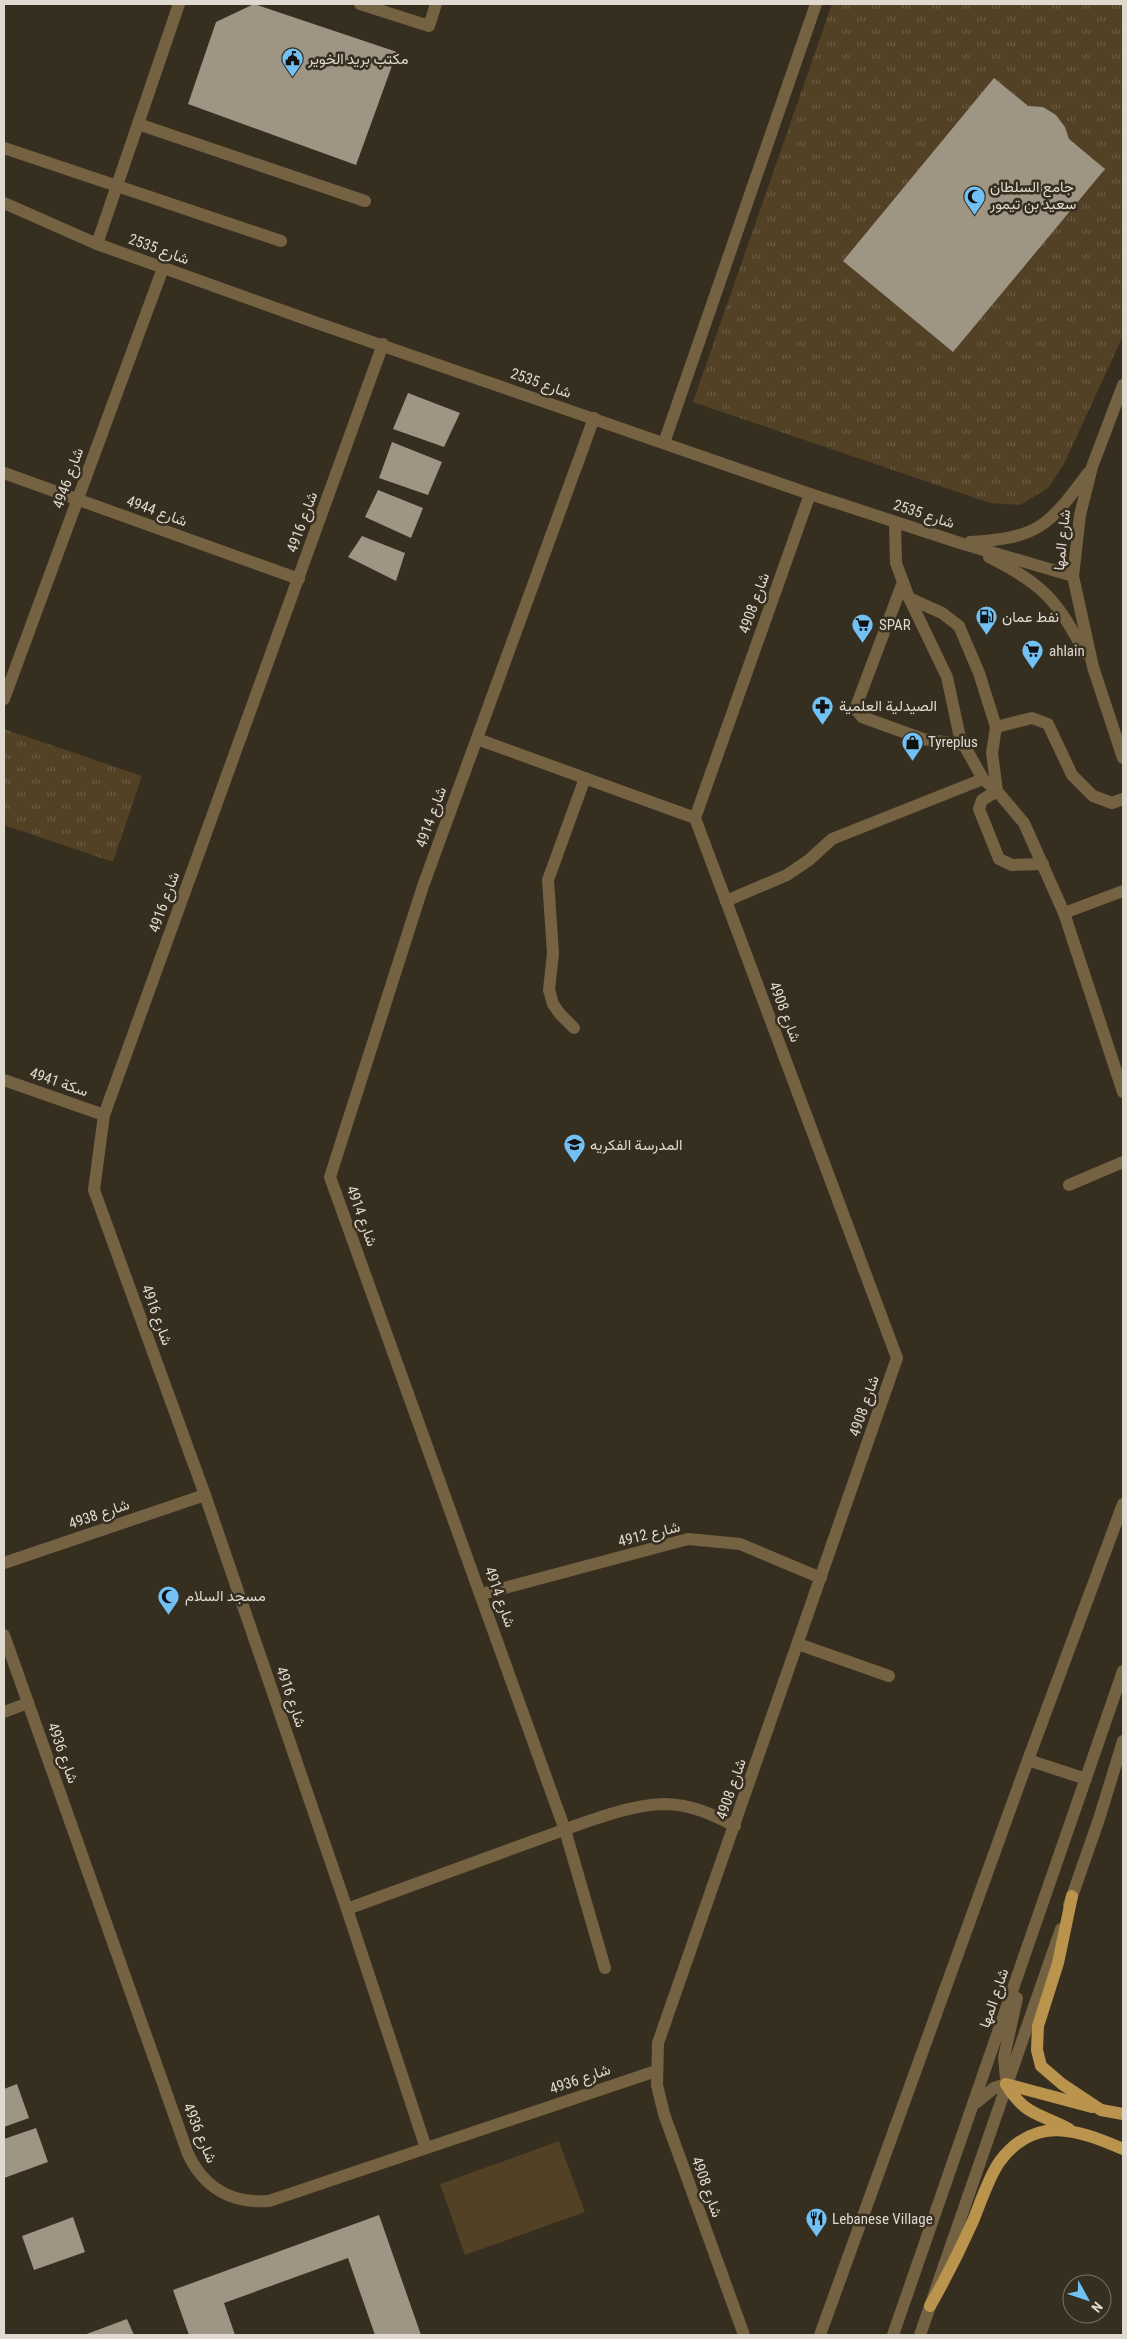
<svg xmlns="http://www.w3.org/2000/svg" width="1127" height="2339" font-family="'Roboto Condensed',Vazirmatn,sans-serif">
  <defs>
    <pattern id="park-tufts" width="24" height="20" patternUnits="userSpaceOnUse" patternTransform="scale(1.25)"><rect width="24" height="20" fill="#524125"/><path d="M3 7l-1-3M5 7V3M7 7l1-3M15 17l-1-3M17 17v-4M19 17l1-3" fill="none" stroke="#6a5c44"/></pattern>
  </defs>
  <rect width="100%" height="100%" fill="#362e1f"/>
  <!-- green -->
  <polygon fill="#524125" points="559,2141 585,2212 465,2255 440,2184"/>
  <!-- park -->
  <g fill="url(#park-tufts)">
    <polygon points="832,4 1123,4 1123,336 1064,464 1048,488 1020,505 990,503 693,402"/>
    <polygon points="4,729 142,776 113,862 4,825"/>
  </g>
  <!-- building -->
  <g fill="#9f9584">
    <polygon points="254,4 397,52 356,165 188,104 216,22"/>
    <polygon points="994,78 1028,106 1043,107 1056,115 1065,127 1069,139 1105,169 953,352 843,261"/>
    <polygon points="408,393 460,413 444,447 393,429"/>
    <polygon points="392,442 442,462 428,495 379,478"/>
    <polygon points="378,490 423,508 411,538 365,517"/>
    <polygon points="362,536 405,553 396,581 348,557"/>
    <polygon points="17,2084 29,2118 4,2127 4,2089"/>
    <polygon points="36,2128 48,2162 4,2178 4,2139"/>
    <polygon points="379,2215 421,2335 375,2335 348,2258 224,2303 235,2335 189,2335 173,2290"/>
    <polygon points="73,2217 85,2252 34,2270 22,2236"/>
    <polygon points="127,2319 134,2335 84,2335"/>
  </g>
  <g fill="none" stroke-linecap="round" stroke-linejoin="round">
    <!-- minor -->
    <g stroke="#756242" stroke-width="12">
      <polyline points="360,4 429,26 436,4"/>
      <polyline points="138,124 365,201"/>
      <polyline points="4,148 281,241"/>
      <polyline points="4,203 97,244 317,323 810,494 960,543 1073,576"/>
      <polyline points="97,244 179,4"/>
      <path d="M383,344l-279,771 -10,75 111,305 142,414c63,-23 126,-46 189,-69 37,-13 88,-35 128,-36 26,0 48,10 71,22"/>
      <polyline points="1123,385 1092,467 1080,515 1073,576 1093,667 1123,758"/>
      <polyline points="594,418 423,886 330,1177 565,1830 605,1968"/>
      <polyline points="664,443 816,4"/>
      <polyline points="4,473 299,579"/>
      <polyline points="895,522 896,563 909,598 947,677 960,738 983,779 997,791 1024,823 1064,913 1123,1092"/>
      <path d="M970,542c68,-4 78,-15 118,-69"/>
      <path d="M989,557c55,28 67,42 96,96"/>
      <polyline points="903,582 857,704 857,711 862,717 923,739 964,745"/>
      <polyline points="909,598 942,613 959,626 979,673 996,727 992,753 997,791 982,800 979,809 999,859 1012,865 1043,864"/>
      <polyline points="4,699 163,268"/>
      <polyline points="996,727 1032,718 1048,724 1072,775 1093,796 1112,803 1123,799"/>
      <polyline points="477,739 695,818"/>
      <polyline points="726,901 787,875 809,860 832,839 983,779"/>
      <polyline points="1064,913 1123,891"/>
      <polyline points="574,1028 560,1014 553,1004 549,990 553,953 548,880 585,778"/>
      <polyline points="4,1080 104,1115"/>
      <polyline points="1069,1185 1123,1162"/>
      <polyline points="4,1563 205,1495"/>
      <polyline points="482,1594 688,1539 740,1544 821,1578"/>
      <path d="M4,1635l184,519c16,34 44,50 81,47l387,-130"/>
      <polyline points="798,1644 889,1676"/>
      <polyline points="4,1712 28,1703"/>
      <polyline points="1028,1760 1086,1779"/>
      <polyline points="1069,1905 1099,1819 1123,1741"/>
      <polyline points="347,1909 426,2148"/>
      <polyline points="1006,2079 1004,2057 1017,1998"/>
      <polyline points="977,2102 994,2088 1006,2084"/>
      <polyline points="744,2335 664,2114 657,2085 658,2043 897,1358 695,818 810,494"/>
      <polyline points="820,2335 1028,1760 1123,1504"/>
      <polyline points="893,2335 1123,1671"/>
      <polyline points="920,2335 1061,1929"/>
    </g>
    <!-- major -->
    <g stroke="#ba934d" stroke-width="12">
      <polyline points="1072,1896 1058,1963 1038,2026 1037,2050 1041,2066 1062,2084 1101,2110 1123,2114"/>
      <polyline points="1006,2084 1092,2107"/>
      <path d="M1006,2084c19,32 33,29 63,45"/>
      <path d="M930,2306c16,-28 30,-56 43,-85 8,-19 15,-43 27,-60 35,-46 77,-32 123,-12"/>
    </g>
  </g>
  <!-- icons -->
  <defs>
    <symbol id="civic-pin" viewBox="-11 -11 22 30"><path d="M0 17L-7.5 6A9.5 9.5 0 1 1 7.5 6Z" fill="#71c1f5" stroke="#362e1f"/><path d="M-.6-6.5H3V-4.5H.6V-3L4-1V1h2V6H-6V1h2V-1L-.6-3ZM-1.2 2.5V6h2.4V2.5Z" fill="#111"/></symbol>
    <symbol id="mosque-pin" viewBox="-11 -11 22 30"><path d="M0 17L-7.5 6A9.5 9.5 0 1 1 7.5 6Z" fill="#71c1f5" stroke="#362e1f"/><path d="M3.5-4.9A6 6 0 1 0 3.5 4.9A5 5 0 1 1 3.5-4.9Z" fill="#111"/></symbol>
    <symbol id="fuel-pin" viewBox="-11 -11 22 30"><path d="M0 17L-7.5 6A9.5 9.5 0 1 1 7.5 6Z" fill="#71c1f5" stroke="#362e1f"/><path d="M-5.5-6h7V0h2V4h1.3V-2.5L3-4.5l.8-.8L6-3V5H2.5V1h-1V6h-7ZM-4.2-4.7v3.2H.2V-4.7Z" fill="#111"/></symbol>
    <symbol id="supermarket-pin" viewBox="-11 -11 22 30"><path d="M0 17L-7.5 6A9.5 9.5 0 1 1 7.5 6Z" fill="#71c1f5" stroke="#362e1f"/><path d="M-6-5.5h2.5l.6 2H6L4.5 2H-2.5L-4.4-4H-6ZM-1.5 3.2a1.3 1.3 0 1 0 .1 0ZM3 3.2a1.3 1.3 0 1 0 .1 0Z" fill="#111"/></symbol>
    <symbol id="pharmacy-pin" viewBox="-11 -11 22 30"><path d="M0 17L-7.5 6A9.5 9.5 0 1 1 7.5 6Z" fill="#71c1f5" stroke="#362e1f"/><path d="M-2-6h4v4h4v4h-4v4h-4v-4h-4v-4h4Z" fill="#111"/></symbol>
    <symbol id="shop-pin" viewBox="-11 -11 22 30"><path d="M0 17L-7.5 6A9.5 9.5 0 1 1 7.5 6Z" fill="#71c1f5" stroke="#362e1f"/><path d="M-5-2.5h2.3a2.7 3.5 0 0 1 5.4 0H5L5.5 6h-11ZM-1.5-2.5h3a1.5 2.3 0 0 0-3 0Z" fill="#111"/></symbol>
    <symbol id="school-pin" viewBox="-11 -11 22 30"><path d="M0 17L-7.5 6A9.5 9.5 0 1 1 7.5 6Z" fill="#71c1f5" stroke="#362e1f"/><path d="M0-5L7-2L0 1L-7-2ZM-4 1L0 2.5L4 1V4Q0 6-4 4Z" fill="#111"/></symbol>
    <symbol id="restaurant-pin" viewBox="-11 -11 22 30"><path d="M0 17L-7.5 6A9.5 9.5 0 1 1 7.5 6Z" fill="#71c1f5" stroke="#362e1f"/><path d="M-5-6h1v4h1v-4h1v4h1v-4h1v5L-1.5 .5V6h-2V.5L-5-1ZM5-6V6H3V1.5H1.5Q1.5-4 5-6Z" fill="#111"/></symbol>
  </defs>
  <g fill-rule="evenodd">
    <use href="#civic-pin" x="280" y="46" width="25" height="34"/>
    <use href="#mosque-pin" x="962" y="184" width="25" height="34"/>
    <use href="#fuel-pin" x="974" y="604" width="25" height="34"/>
    <use href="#supermarket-pin" x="850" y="612" width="25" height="34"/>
    <use href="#supermarket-pin" x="1020" y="638" width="25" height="34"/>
    <use href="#pharmacy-pin" x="810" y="694" width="25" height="34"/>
    <use href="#shop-pin" x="900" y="730" width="25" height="34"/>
    <use href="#school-pin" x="562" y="1132" width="25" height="34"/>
    <use href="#mosque-pin" x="156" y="1584" width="25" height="34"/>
    <use href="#restaurant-pin" x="804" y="2206" width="25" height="34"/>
  </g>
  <g text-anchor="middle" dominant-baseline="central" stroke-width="5" stroke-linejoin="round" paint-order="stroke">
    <!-- poi labels -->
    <g font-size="15" fill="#dfd9d0" stroke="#362e1f" text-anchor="start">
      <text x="308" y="59">مكتب بريد الخوير</text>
      <text x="990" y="187">جامع السلطان<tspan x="990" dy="17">سعيد بن تيمور</tspan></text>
      <text x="1002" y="617">نفط عمان</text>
      <text x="879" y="625">SPAR</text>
      <text x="1049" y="651">ahlain</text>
      <text x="839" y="706">الصيدلية العلمية</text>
      <text x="928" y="742">Tyreplus</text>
      <text x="590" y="1145">المدرسة الفكريه</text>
      <text x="185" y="1596">مسجد السلام</text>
      <text x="832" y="2219">Lebanese Village</text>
    </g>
    <!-- street labels -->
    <g font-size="15" fill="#dfd9d0" stroke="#362e1f">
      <text transform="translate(159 249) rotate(20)">2535 شارع</text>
      <text transform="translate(541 383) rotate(19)">2535 شارع</text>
      <text transform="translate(68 478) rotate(-70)">4946 شارع</text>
      <text transform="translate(157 511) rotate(20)">4944 شارع</text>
      <text transform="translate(924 514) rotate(18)">2535 شارع</text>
      <text transform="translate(302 522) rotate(-70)">4916 شارع</text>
      <text transform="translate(1062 540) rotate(-84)">شارع المها</text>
      <text transform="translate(754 603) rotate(-70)">4908 شارع</text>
      <text transform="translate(431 817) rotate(-70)">4914 شارع</text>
      <text transform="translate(164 902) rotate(-70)">4916 شارع</text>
      <text transform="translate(785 1012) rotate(69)">4908 شارع</text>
      <text transform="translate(59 1082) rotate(19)">سكة 4941</text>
      <text transform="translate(362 1216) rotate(70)">4914 شارع</text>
      <text transform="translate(157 1315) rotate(70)">4916 شارع</text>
      <text transform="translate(864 1406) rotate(-71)">4908 شارع</text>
      <text transform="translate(99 1514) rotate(-19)">شارع 4938</text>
      <text transform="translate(649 1534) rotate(-14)">4912 شارع</text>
      <text transform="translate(500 1597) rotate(70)">4914 شارع</text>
      <text transform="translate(291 1697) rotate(71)">4916 شارع</text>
      <text transform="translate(63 1753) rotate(70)">4936 شارع</text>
      <text transform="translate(731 1789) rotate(-71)">4908 شارع</text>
      <text transform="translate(994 1998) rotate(-71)">شارع المها</text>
      <text transform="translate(580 2079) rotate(-19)">4936 شارع</text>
      <text transform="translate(200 2133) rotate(67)">4936 شارع</text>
      <text transform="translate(707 2187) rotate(70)">4908 شارع</text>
    </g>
  </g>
  <!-- border -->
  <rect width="1127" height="2339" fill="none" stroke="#dfd9d0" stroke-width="10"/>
  <!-- north arrow -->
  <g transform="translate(1087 2299) rotate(130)"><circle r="24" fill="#362e1f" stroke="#7a7266"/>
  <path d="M0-4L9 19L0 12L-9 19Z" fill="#71c1f5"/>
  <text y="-8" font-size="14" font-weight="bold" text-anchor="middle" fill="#dfd9d0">N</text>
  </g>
</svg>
